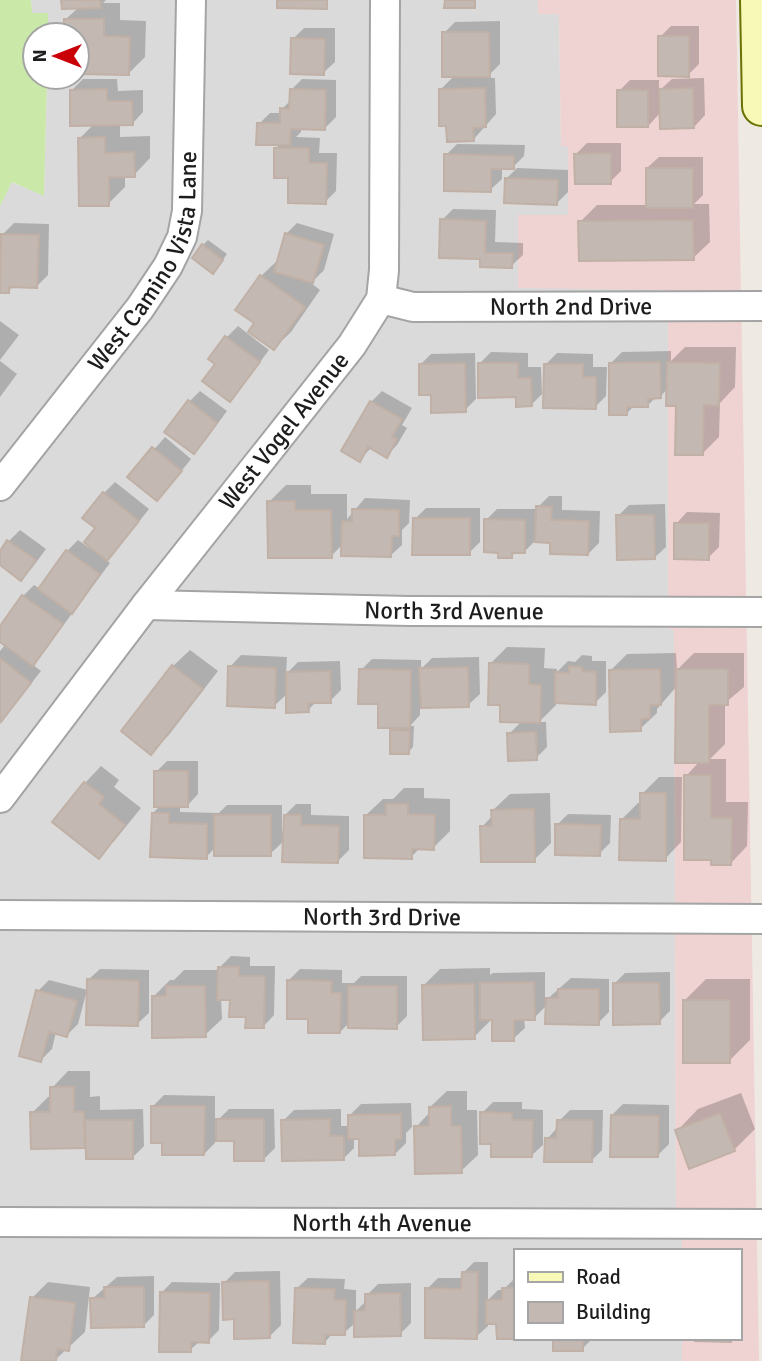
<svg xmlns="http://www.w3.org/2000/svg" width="762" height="1361" font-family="Signika,sans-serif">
  <rect width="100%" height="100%" fill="#eeeae3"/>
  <!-- residential -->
  <polygon fill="#dbdada" points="31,0 538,0 539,14 559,14 561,146 568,146 568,215 668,289 668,629 674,629 676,1208 682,1208 682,1251 515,1251 515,1338 682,1338 682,1361 0,1361 0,206 11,182 44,195 47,77 77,77 77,35 48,35 48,13 32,13"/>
  <!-- commercial -->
  <polygon fill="#efd2d2" points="538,0 736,0 759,1361 682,1361 682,1338 739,1338 739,1251 682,1251 682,1209 676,1208 674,630 668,629 668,290 518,288 518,215 568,215 568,147 561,146 559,14 538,14"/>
  <!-- grass -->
  <polygon fill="#cae9a8" points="0,0 31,0 32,13 48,13 48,35 35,35 35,77 47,77 44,196 12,182 0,206"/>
  <!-- shadow -->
  <g fill="#0003">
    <polygon points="63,0 106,0 103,3 120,3 120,20 146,21 145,57 129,73 77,73 77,35 66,35 66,19 79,7"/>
    <polygon points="500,21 500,64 486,78 495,78 496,114 473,140 440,90 455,75 444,33 455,22"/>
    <polygon points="671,26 699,26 699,64 688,75 660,37"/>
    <polygon points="304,28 335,28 335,62 323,73 293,39"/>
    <polygon points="704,78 705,115 694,127 661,112 648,126 619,91 630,80 659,80 659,91 672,79"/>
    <polygon points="83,79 117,79 118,91 143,90 143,112 132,124 120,124 120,137 150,136 150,158 134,175 125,175 125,187 108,204 80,138 94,124 72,90"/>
    <polygon points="302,79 336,80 336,117 325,128 301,128 301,132 296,137 320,138 319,153 337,153 336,191 325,202 290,177 276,148 281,143 259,124 270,113 282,113 282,109 291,100 291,90"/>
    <polygon points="587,143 621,143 621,171 610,182 576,154"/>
    <polygon points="457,144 525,145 524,156 513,167 502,167 502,179 490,190 446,155"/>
    <polygon points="659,157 703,157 703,195 694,204 709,204 710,242 693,258 580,222 597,205 647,205 647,168"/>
    <polygon points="517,168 568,170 568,192 557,203 506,179"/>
    <polygon points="453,209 496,210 495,242 523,243 523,255 511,266 482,257 442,220"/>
    <polygon points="14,223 49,224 48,275 37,286 14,285 8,292 0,291 0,250 3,234"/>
    <polygon points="297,223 334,234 324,270 311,283 320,290 291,332 274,348 256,323 261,276 278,260 286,234"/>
    <polygon points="208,240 227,254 218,267 203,245"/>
    <polygon points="0,321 19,335 0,360"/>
    <polygon points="238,326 269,350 241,388 230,399 217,363 211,358 227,337"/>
    <polygon points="685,347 736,347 735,387 720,403 719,437 703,453 668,388 660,397 656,397 647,406 634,406 627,413 611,363 622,352 671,351 671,361"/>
    <polygon points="491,352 528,353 528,367 541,367 542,394 531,405 480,363"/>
    <polygon points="475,353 476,399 465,410 420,365 431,354"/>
    <polygon points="557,353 593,354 593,367 607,367 606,396 595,407 546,364"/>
    <polygon points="0,361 17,374 0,397"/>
    <polygon points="200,391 227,411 205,441 194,452 189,402"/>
    <polygon points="382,391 412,408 402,425 407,428 397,445 386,456 371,448 359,460 371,402"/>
    <polygon points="165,437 191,459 168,488 130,477"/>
    <polygon points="115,482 149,509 118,548 106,560 110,563 82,601 71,612 73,612 44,652 32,664 41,671 12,708 1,719 0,718 0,651 6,644 0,640 0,629 23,596 34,585 40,589 67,551 78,540 94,551 95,549 97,528 104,493"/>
    <polygon points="286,485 311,485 311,494 347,494 347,519 365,498 410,500 409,523 402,530 402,545 390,556 343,544 331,556 269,502"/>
    <polygon points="549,496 562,496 562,510 600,511 599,543 588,554 552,541 536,540 524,552 516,552 512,556 486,520 497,509 538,509 538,507"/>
    <polygon points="665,504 666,547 654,558 618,516 629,505"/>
    <polygon points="426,508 480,508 480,542 469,553 415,519"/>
    <polygon points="687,512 720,513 719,547 708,558 676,524"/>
    <polygon points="20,530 46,549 32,568 21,579 0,563 0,554 9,541"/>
    <polygon points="507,647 545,648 544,668 557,669 557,672 568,661 575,662 582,655 592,656 592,661 606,661 606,692 595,703 556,701 556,705 539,722 546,722 547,747 536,758 509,734 522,721 502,704 490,664"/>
    <polygon points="190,650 218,671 168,736 151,752 173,666"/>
    <polygon points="676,653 677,670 694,653 744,653 744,687 725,703 725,744 710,759 726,759 726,802 748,802 747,846 731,863 686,776 700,761 677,686 657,709 657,713 640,729 610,671 627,654"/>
    <polygon points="241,655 287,657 286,674 298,662 340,661 341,690 330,701 317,701 308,710 288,693 274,706 230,667"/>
    <polygon points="479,657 480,694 468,705 420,706 420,715 410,726 414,726 413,747 408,752 392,731 396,726 380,702 361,670 372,659 421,660 421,669 432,658"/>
    <polygon points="167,761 198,761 198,794 187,806 180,805 180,812 219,813 227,805 282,805 282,832 285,832 285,815 296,804 311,804 311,815 349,816 349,850 337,862 285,840 270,854 216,847 206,857 153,813 161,805 156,772"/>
    <polygon points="101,766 119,780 114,787 141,808 115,840 99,857 85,783"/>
    <polygon points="659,777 682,777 681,842 665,859 622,819 638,803 642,803 642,794"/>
    <polygon points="404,788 424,788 424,798 450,799 450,831 433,848 420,848 411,857 366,815 383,799 393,799"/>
    <polygon points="550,793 551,843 534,860 482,827 493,815 493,810 510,794"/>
    <polygon points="568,814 611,815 610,843 599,854 557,825"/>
    <polygon points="231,956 250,957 250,966 275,966 274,1015 263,1027 248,1016 232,998 221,998 222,1019 205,1035 153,997 170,980 174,980 184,970 220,970 220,967"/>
    <polygon points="490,968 490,975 493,973 545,972 545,1001 571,978 609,979 609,1012 598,1023 547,1005 534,1018 524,1018 525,1028 513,1039 494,1017 474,1037 424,985 440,969"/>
    <polygon points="100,969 149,970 149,1013 137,1024 87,990 78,1024 67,1035 56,1032 52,1049 41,1060 38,991 49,980 88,990 88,980"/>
    <polygon points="300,969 342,970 342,983 354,983 361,976 407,976 407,1016 396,1027 350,1022 340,1032 310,1018 289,980"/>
    <polygon points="670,972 670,1011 659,1022 614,984 625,973"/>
    <polygon points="706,979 750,979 750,1040 729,1061 685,1000"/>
    <polygon points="68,1071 90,1071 90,1097 100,1096 100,1110 143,1109 144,1146 133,1157 87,1144 84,1147 32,1113 48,1097 52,1096 52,1088"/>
    <polygon points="447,1091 467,1091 467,1110 477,1110 478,1155 461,1171 416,1127 430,1112 430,1107"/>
    <polygon points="741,1093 755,1129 734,1150 677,1131 698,1109"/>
    <polygon points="164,1095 215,1096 215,1123 229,1109 274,1109 275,1148 264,1159 235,1140 215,1140 215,1143 204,1154 164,1142 153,1106"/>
    <polygon points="493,1102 522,1102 522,1109 543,1110 543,1145 531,1156 493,1143 482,1113"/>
    <polygon points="411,1103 412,1127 406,1133 406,1143 395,1154 361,1137 354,1137 354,1148 343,1159 283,1121 294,1110 341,1109 341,1126 350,1126 350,1115 361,1104"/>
    <polygon points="623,1104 669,1105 669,1144 658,1155 612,1115"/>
    <polygon points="570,1110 603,1110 602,1150 591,1161 547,1139 558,1127 559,1121"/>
    <polygon points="474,1262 488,1262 488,1300 498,1290 503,1290 515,1278 515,1337 498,1337 498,1322 488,1322 488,1326 476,1337 427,1289 438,1278 463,1278 463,1273"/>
    <polygon points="280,1271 281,1325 270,1336 235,1318 224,1283 235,1272"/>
    <polygon points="154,1276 154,1315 143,1326 92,1299 117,1277"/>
    <polygon points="308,1278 345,1279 344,1289 356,1290 356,1311 367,1300 367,1295 378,1284 411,1283 411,1323 400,1334 356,1322 344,1333 333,1333 325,1342 296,1289"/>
    <polygon points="48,1282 90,1287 85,1332 55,1360 32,1298"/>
    <polygon points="172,1282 220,1283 219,1330 208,1341 200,1341 190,1350 161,1293"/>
    <polygon points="739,1289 742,1289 741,1329 739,1331"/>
    <polygon points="555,1338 593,1338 582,1349"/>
  </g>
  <!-- building -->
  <g fill="#c3b9b2" stroke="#c0b0a5" stroke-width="2">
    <polygon points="61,0 100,0 101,8 62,9"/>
    <polygon points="277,0 327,0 327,9 277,8"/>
    <polygon points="445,0 475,0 475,8 444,8"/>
    <polygon points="64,19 104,19 104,36 130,37 129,75 77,74 77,35 64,35"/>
    <polygon points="442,32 489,32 490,77 442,77"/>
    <polygon points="658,36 689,36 689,77 658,76"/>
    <polygon points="291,38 325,39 324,75 290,74"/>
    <polygon points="485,88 486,127 473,128 474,141 447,142 446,126 439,126 439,89"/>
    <polygon points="693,88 694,128 660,129 659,89"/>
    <polygon points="107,89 107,101 132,101 133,125 70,126 70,90"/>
    <polygon points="290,89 326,90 325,130 291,129 290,145 256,145 257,123 280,123 280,108 289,109"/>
    <rect x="617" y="90" width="31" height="37"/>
    <polygon points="105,137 105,153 134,152 135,177 109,177 109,206 79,206 78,138"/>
    <polygon points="274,148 309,148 309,163 327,163 326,204 288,203 288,178 274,178"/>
    <polygon points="611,153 611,184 575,184 574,154"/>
    <polygon points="444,154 514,156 514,169 491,169 491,192 444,191"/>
    <rect x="646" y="168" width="47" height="40"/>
    <polygon points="505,178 558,180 557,205 504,203"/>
    <polygon points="440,219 486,221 485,253 513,253 512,268 480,267 480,259 439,258"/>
    <polygon points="693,220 694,260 579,261 578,221"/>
    <polygon points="285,233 324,245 313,283 274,272"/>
    <polygon points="1,234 39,235 37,288 9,287 9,293 0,293"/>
    <polygon points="202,244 223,260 213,274 192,258"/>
    <polygon points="260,275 305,307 274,350 248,332 254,323 235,310"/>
    <polygon points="225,336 260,362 230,402 202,381 215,364 208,359"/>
    <polygon points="660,362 661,398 648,399 648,407 627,407 627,415 609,415 609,363"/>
    <polygon points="667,362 720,363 719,406 704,405 703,455 675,455 676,406 666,406"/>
    <polygon points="465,363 466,412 431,413 431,395 419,395 419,364"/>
    <polygon points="478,363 518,363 518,378 531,378 532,406 516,407 516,397 478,398"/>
    <polygon points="544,364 583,364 583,377 596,377 596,409 543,408"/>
    <polygon points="188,400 217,423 194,454 164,432"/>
    <polygon points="370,401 402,419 392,437 397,439 387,458 368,447 360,462 341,451"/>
    <polygon points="152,447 182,471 157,501 127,477"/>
    <polygon points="103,492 139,521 107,561 84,542 95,528 82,518"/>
    <polygon points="267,501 295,501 295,510 331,510 332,558 268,558"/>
    <polygon points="536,506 552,507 551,520 589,521 588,555 550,554 550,543 535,542"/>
    <polygon points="352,509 399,510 399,536 392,536 391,557 341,556 342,521 352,522"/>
    <polygon points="616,515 654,515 655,559 617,560"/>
    <polygon points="413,518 470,518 470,555 412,555"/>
    <polygon points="484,519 525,520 525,553 512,553 512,558 498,558 498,553 484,552"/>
    <polygon points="674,523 709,523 709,560 674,559"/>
    <polygon points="7,540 36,560 21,581 0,565 0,551"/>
    <polygon points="66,550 100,574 72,614 38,589"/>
    <polygon points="22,595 63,624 33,666 0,642 0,626"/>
    <polygon points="0,658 31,683 1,722 0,720"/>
    <polygon points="489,663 529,664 529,684 541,685 540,723 500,722 500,705 488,705"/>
    <polygon points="172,665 203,689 151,755 121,731"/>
    <polygon points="228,666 276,668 275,708 227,706"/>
    <polygon points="569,666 582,667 582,671 596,672 596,705 555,703 555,672 569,673"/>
    <polygon points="468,667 469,707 421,708 419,668"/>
    <polygon points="359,669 411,670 410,728 378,728 378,704 358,704"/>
    <polygon points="660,669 661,705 650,705 650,718 641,719 641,731 610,732 609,670"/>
    <polygon points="676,669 728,669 728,705 709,705 709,763 675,763"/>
    <polygon points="330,671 331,703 308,703 309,712 286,713 286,672"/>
    <polygon points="390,730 410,731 409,754 390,754"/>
    <polygon points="536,732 537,760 508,761 507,733"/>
    <rect x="154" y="771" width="34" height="36"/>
    <polygon points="684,775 711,775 711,818 732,818 731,865 711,865 711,860 684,860"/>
    <polygon points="84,782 104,797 99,804 125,825 99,859 52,822"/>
    <polygon points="640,793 666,793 666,861 619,860 620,819 640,819"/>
    <polygon points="386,804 408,804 408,814 435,815 434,850 412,849 412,859 364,858 364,815 386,815"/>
    <polygon points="534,809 535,862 481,862 480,826 492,826 491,810"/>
    <polygon points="152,813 169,813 169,823 207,824 207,859 150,857"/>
    <rect x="214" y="815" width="57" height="41"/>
    <polygon points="284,815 301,815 301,825 339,826 338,863 282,862"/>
    <polygon points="555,824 601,825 600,856 555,855"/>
    <polygon points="218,967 239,967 239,976 265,976 264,1028 245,1028 246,1017 229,1017 230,1000 217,1000"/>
    <polygon points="87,979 139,981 138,1026 86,1025"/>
    <polygon points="287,980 332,981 331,993 341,993 340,1033 308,1033 308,1019 287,1019"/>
    <polygon points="534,982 535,1020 514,1020 514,1041 492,1041 492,1020 480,1020 480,983"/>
    <polygon points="613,983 659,983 660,1024 613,1025"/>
    <polygon points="474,984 475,1039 423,1040 422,985"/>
    <polygon points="166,986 205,986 206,1037 152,1038 152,996 166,996"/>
    <polygon points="348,986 397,986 397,1029 348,1028"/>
    <polygon points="558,989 599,989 599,1025 545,1024 546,998 558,998"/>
    <polygon points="36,990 77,1001 67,1037 49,1032 41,1062 19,1056"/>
    <rect x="683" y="1000" width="47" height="63"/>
    <polygon points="50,1087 74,1087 74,1112 84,1112 85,1148 31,1149 30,1112 50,1112"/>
    <polygon points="151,1106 205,1106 204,1155 162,1155 162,1143 151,1143"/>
    <polygon points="451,1106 451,1126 461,1126 462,1173 415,1174 414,1126 429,1126 429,1107"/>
    <polygon points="480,1112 512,1113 512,1120 533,1120 532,1157 491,1157 491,1144 480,1144"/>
    <polygon points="720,1113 735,1151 689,1169 675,1130"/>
    <polygon points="401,1114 401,1139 395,1139 395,1155 359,1156 359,1139 348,1139 348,1115"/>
    <polygon points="611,1115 659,1116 658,1157 610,1157"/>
    <polygon points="216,1119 264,1119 264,1161 234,1161 234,1141 216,1141"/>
    <polygon points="330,1119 330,1136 344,1136 344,1160 282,1161 281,1120"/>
    <polygon points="85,1120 133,1120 133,1159 86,1159"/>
    <polygon points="557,1120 593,1120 592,1162 544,1162 545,1138 556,1138"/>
    <polygon points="462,1272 478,1272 477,1339 425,1338 425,1288 461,1289"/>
    <polygon points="269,1281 270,1338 234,1339 234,1319 223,1320 222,1282"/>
    <polygon points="104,1287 144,1287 144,1327 91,1328 90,1298 105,1298"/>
    <polygon points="295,1288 335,1289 334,1300 346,1300 345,1335 325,1335 325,1344 293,1343"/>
    <polygon points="502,1288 515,1288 515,1338 539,1339 497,1339 496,1324 486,1324 486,1300 502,1300"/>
    <polygon points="160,1292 210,1293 209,1343 191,1342 191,1352 159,1352"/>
    <polygon points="400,1293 401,1336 354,1337 354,1311 365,1310 365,1294"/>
    <polygon points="30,1297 75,1303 69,1351 57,1349 56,1361 21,1361"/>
    <rect x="553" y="1338" width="30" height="13"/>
    <polygon points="695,1338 731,1338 731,1342 695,1341"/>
  </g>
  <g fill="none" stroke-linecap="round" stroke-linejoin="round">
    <defs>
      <g id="street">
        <path id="s1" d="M381,299l32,8 349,-1"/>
        <path id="s2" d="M0,486l140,-178 28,-42 14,-29 5,-26 4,-211"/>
        <path id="s3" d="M146,605l263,6 353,1"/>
        <path id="s4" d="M0,798l146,-193 206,-260 29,-46 3,-29 1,-270"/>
        <path id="s5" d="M0,915l762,4"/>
        <path id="s6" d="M0,1222l762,2"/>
      </g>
      <polyline id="secondary" points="760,0 762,106"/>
    </defs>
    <!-- street casing -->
    <use href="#street" stroke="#a4a4a4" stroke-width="32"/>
    <!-- secondary casing -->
    <use href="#secondary" stroke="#6c7305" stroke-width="42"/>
    <!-- street -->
    <use href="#street" stroke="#fff" stroke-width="28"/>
    <!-- secondary -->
    <use href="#secondary" stroke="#f8f9b6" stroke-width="38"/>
  </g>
  <g text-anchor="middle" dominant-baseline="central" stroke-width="5" stroke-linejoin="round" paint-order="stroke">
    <!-- street labels -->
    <g font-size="24" fill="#1d1d1d" stroke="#fff">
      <text stroke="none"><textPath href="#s2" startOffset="273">West Camino Vista Lane</textPath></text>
      <text stroke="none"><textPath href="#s1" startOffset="191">North 2nd Drive</textPath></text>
      <text stroke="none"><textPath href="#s4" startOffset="464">West Vogel Avenue</textPath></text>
      <text stroke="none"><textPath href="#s3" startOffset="308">North 3rd Avenue</textPath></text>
      <text stroke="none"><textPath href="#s5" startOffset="382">North 3rd Drive</textPath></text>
      <text stroke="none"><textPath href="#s6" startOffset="382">North 4th Avenue</textPath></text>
    </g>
  </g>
  <!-- legend -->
  <rect x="514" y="1249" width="228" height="91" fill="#ffffff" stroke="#a5a5a5" stroke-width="2"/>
  <rect x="528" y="1272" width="35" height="10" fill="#f8f9b6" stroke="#a5a5a5" stroke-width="2"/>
  <text x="576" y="1284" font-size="21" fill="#1d1d1d">Road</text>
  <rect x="528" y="1302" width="35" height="21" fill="#c3b9b2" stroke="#a5a5a5" stroke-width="2"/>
  <text x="576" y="1319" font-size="21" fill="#1d1d1d">Building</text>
  <!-- north arrow -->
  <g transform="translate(56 56) rotate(270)"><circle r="33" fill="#ffffff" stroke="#a5a5a5" stroke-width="2"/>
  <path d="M0-5L12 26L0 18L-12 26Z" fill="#ca0008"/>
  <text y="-10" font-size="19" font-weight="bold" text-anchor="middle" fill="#1d1d1d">N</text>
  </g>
</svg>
